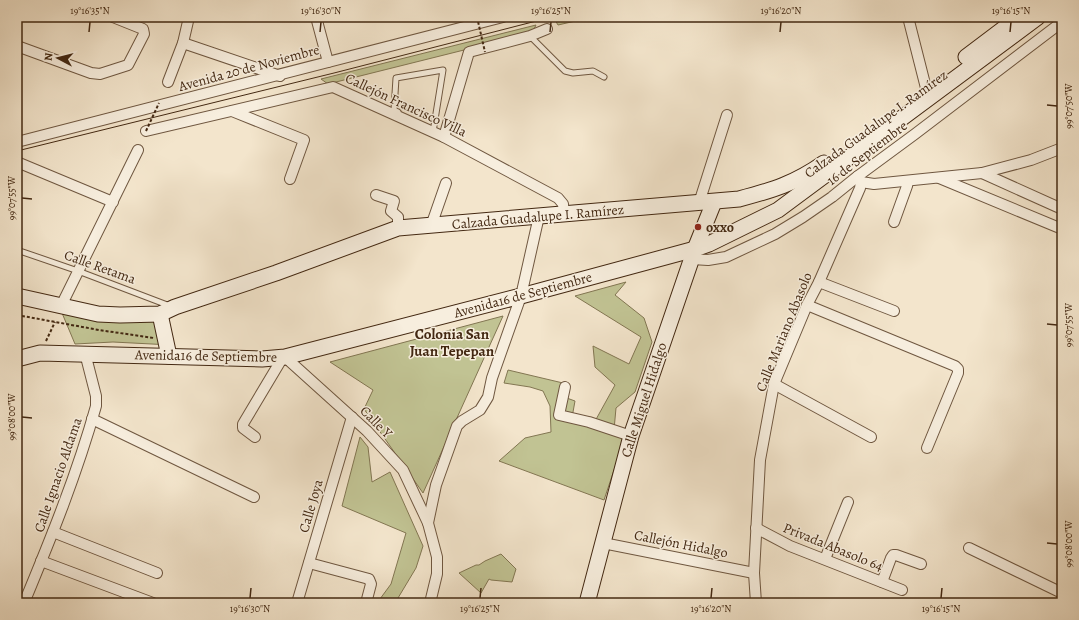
<svg xmlns="http://www.w3.org/2000/svg" width="1079" height="620" font-family="Alegreya,serif">
  <rect width="100%" height="100%" fill="#f3e5cc"/>
  <filter id="stains"><feTurbulence type="fractalNoise" baseFrequency=".005" numOctaves="4"/><feColorMatrix values="0 0 0 0 .2 0 0 0 0 .09 0 0 0 0 .02 0 0 0 .5 -.17"/></filter>
  <radialGradient id="worn" r=".72"><stop offset=".6" stop-color="#630" stop-opacity="0"/><stop offset="1" stop-color="#630" stop-opacity=".3"/></radialGradient>
  <!-- green -->
  <g fill="#c1c393" stroke="#827652">
    <polygon points="567,17 593,17 558,25 555,20"/>
    <polygon points="536,25 532,33 328,84 321,79"/>
    <polygon points="626,282 615,295 644,318 652,342 635,392 616,408 614,430 624,440 604,500 499,461 525,438 551,432 550,406 543,391 530,387 504,383 508,370 563,383 564,397 575,401 571,423 594,423 615,385 595,367 593,346 629,364 641,337 575,296"/>
    <polygon points="62,313 153,321 171,345 113,342 75,344"/>
    <polygon points="503,316 423,493 364,409 373,390 330,362"/>
    <polygon points="360,437 368,447 372,482 390,472 423,546 416,568 395,603 377,603 391,584 406,533 342,506"/>
    <polygon points="501,554 516,569 512,582 491,580 489,579 481,593 459,573 476,565 479,565 485,561"/>
  </g>
  <g fill="none" stroke-linecap="round" stroke-linejoin="round">
    <defs>
      <g id="lane">
        <polyline points="530,36 565,71 573,73 593,71 604,77"/>
        <polyline points="398,112 394,110 396,78 443,70 433,132"/>
        <polyline points="17,250 78,271 170,306"/>
      </g>
      <g id="street">
        <polyline points="316,17 328,62"/>
        <polyline points="908,17 926,88"/>
        <polyline points="183,43 280,76"/>
        <polyline points="17,46 91,73 100,74 128,65 144,34 143,29 113,17"/>
        <polyline points="168,82 183,43 189,17"/>
        <polyline points="232,111 304,140 290,179"/>
        <polyline points="146,131 333,87 444,137 558,198 563,204 564,214"/>
        <polyline points="444,137 469,52 530,36 547,29"/>
        <path d="M17,142c162,-41 324,-83 486,-125"/>
        <polyline points="17,162 113,202"/>
        <polyline points="982,173 1062,209"/>
        <polyline points="939,178 1062,229"/>
        <polyline points="861,182 874,184 982,173 1031,160 1062,148"/>
        <polyline points="376,195 394,201 391,211 398,217 398,228"/>
        <polyline points="699,203 727,115"/>
        <polyline points="894,222 907,186 908,181"/>
        <polyline points="431,226 446,183"/>
        <polyline points="692,259 708,260 726,257 775,234 803,217 832,197 858,176 915,134 1062,22"/>
        <polyline points="819,282 894,311"/>
        <polyline points="807,305 955,366 958,369 958,373 927,448"/>
        <polyline points="61,306 138,150"/>
        <polyline points="285,357 367,431 403,470 428,523"/>
        <polyline points="774,384 871,437"/>
        <polyline points="565,387 559,415 589,422 631,436"/>
        <polyline points="92,419 254,497"/>
        <polyline points="255,437 243,428 243,424 283,357"/>
        <polyline points="756,528 790,546 902,590"/>
        <polyline points="53,532 157,573"/>
        <polyline points="603,543 754,573"/>
        <polyline points="969,548 1062,593"/>
        <polyline points="825,559 848,502"/>
        <polyline points="41,561 153,603"/>
        <polyline points="309,563 369,579 371,584 366,603"/>
        <polyline points="882,582 891,558 893,555 896,555 921,564"/>
        <path d="M24,603c27,-65 53,-129 72,-197v-10l-11,-43"/>
        <polyline points="297,603 352,417"/>
        <polyline points="430,603 437,574 437,557 428,523 436,485 457,426 462,421 480,410 488,397 492,378 521,296 539,216"/>
        <polyline points="756,603 754,573 760,460 774,384 807,305 819,282 860,188 861,182 858,176"/>
        <polyline points="1061,603 1062,600"/>
      </g>
      <g id="secondary">
        <polyline points="966,57 1019,17"/>
        <path d="M17,296l81,18 22,1 40,-1 15,-7 101,-34 122,-45 341,-29c34,-9 55,-15 85,-36"/>
        <polyline points="160,314 169,356"/>
        <polyline points="17,359 40,353 262,359 285,357 521,296 695,249 709,244 778,210 1038,17"/>
        <polyline points="587,603 631,436 695,249 714,202"/>
      </g>
    </defs>
    <!-- lane casing -->
    <use href="#lane" stroke="#6f5740" stroke-width="7"/>
    <!-- street casing -->
    <use href="#street" stroke="#6f5740" stroke-width="12"/>
    <!-- secondary casing -->
    <use href="#secondary" stroke="#432812" stroke-width="17"/>
    <!-- path -->
    <g stroke="#432812" stroke-width="2" stroke-dasharray="3 2" stroke-linecap="butt">
      <polyline points="17,315 99,330 154,338"/>
      <polyline points="46,341 55,322"/>
    </g>
    <!-- lane -->
    <use href="#lane" stroke="#f7eede" stroke-width="5"/>
    <!-- street -->
    <use href="#street" stroke="#f7eede" stroke-width="10"/>
    <!-- secondary -->
    <use href="#secondary" stroke="#f7eede" stroke-width="15"/>
    <!-- tram -->
    <polyline stroke="#432812" stroke-width="1" points="17,151 334,73 552,17"/>
    <!-- path-bridge -->
    <g stroke="#432812" stroke-width="2" stroke-dasharray="3 2" stroke-linecap="butt">
      <polyline points="477,17 485,52"/>
      <polyline points="146,131 159,103"/>
    </g>
  </g>
  <!-- ticks -->
  <path fill="none" stroke="#432812" stroke-width="1.5" d="M89,32l1,-10M320,32l1,-10M550,32l1,-10M780,32l1,-10M1010,32l1,-10M1047,105l10,1M22,198l10,1M1047,324l10,1M22,417l10,1M1047,543l10,1M250,598l1,-10M480,598l1,-10M711,598l1,-10M941,598l1,-10"/>
  <!-- markers -->
  <circle fill="#8f2418" stroke="#f7eede" stroke-width="1.5" cx="698" cy="227" r="4"/>
  <g text-anchor="middle" dominant-baseline="central" stroke-width="3" stroke-linejoin="round" paint-order="stroke">
    <!-- street labels -->
    <g font-size="14" fill="#432812" stroke="#f7eede">
      <text transform="translate(249 68) rotate(-15)">Avenida 20 de Noviembre</text>
      <text transform="translate(406 105) rotate(25)">Callejón Francisco Villa</text>
      <text transform="translate(876 124) rotate(-36)">Calzada Guadalupe I. Ramírez</text>
      <text transform="translate(867 153) rotate(-37)">16 de Septiembre</text>
      <text transform="translate(538 217) rotate(-5)">Calzada Guadalupe I. Ramírez</text>
      <text transform="translate(100 267) rotate(20)">Calle Retama</text>
      <text transform="translate(523 295) rotate(-15)">Avenida16 de Septiembre</text>
      <text transform="translate(784 332) rotate(-68)">Calle Mariano Abasolo</text>
      <text transform="translate(206 356) rotate(1)">Avenida16 de Septiembre</text>
      <text transform="translate(644 400) rotate(-72)">Calle Miguel Hidalgo</text>
      <text transform="translate(376 422) rotate(45)">Calle Y</text>
      <text transform="translate(58 475) rotate(-71)">Calle Ignacio Aldama</text>
      <text transform="translate(311 506) rotate(-74)">Calle Joya</text>
      <text transform="translate(681 544) rotate(11)">Callejón Hidalgo</text>
      <text transform="translate(833 547) rotate(22)">Privada Abasolo 64</text>
    </g>
    <!-- poi labels -->
    <g font-size="14" font-weight="bold" fill="#432812" stroke="#f7eede" text-anchor="start">
      <text x="706" y="227">oxxo</text>
    </g>
    <!-- neighbourhood labels -->
    <g font-size="15" font-weight="bold" fill="#432812" stroke="#f7eede">
      <text x="452" y="334">Colonia San<tspan x="452" dy="17">Juan Tepepan</tspan></text>
    </g>
  </g>
  <!-- margin -->
  <rect width="1079" height="620" fill="none" stroke="#f3e5cc" stroke-width="44"/>
  <!-- north arrow -->
  <g transform="translate(58 58) rotate(277)" stroke="#f7eede" stroke-width="3" paint-order="stroke">
  <path d="M0-3L7 15L0 10L-7 15Z" fill="#432812"/>
  <text y="-6" font-size="11" font-weight="bold" text-anchor="middle" fill="#432812">N</text>
  </g>
  <rect x="22" y="22" width="1035" height="576" fill="none" stroke="#432812" stroke-width="1.5"/>
  <g font-size="10" text-anchor="middle" fill="#432812">
    <text x="90" y="14">19°16'35"N</text>
    <text x="321" y="14">19°16'30"N</text>
    <text x="551" y="14">19°16'25"N</text>
    <text x="781" y="14">19°16'20"N</text>
    <text x="1011" y="14">19°16'15"N</text>
    <text transform="translate(1068 106) rotate(-90)" y="4">99°07'50"W</text>
    <text transform="translate(11 198) rotate(-90)" y="4">99°07'55"W</text>
    <text transform="translate(1068 325) rotate(-90)" y="4">99°07'55"W</text>
    <text transform="translate(11 417) rotate(-90)" y="4">99°08'00"W</text>
    <text transform="translate(1068 544) rotate(-90)" y="4">99°08'00"W</text>
    <text x="250" y="612">19°16'30"N</text>
    <text x="480" y="612">19°16'25"N</text>
    <text x="711" y="612">19°16'20"N</text>
    <text x="941" y="612">19°16'15"N</text>
  </g>
  <rect width="100%" height="100%" filter="url(#stains)"/>
  <rect width="100%" height="100%" fill="url(#worn)"/>
</svg>
